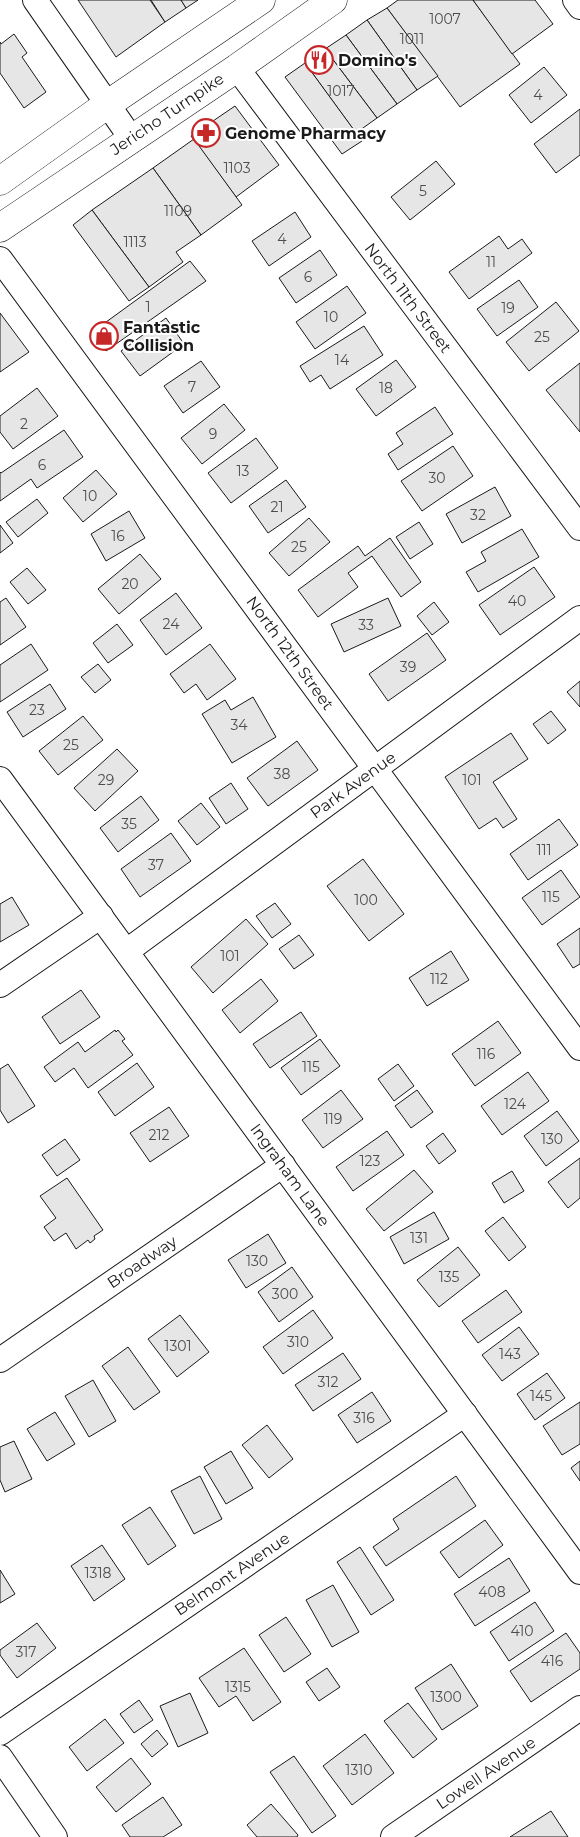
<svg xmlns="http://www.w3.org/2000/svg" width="580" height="1837" font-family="Montserrat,sans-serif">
  <rect width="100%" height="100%" fill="#fff"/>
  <!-- building -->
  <g fill="#e6e6e6" stroke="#1a1a1a">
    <polygon points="78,0 150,0 165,22 116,57"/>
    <polygon points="151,0 181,0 186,8 165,22"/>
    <polygon points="181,0 198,0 186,8"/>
    <polygon points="398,0 473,0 520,64 460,107 387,8"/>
    <polygon points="473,0 535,0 553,24 512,54"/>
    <polygon points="387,8 438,76 417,90 367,20"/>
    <polygon points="367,20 417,90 397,104 346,35"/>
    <polygon points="14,34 27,53 22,57 46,92 24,108 0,73 0,42 1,44"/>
    <polygon points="346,35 397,104 377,118 325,49"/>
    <polygon points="325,49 377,118 356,133 305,63"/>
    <polygon points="305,63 362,141 342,154 285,77"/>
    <polygon points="544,67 567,95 531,123 509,95"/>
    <polygon points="235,106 279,165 236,197 191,136"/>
    <polygon points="580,109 580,155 556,173 534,144"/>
    <polygon points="194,139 242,205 201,235 153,168"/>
    <polygon points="436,161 455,184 410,220 391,197"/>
    <polygon points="153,168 201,235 176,252 183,262 149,287 92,210"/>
    <polygon points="92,210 149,287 129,301 73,225"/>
    <polygon points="295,212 311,237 269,266 252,241"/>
    <polygon points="499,236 508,249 522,239 532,253 469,299 449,272"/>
    <polygon points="320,250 337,275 296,303 279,278"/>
    <polygon points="190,261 206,281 106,351 91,333"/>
    <polygon points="519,280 538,307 497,336 477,309"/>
    <polygon points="347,286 366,313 315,349 296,322"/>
    <polygon points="556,302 579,331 529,371 506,342"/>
    <polygon points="0,313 29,352 0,372"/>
    <polygon points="166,318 184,344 140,376 121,351"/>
    <polygon points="364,326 383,355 330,389 321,375 310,382 300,366"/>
    <polygon points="396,360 416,387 376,416 356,389"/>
    <polygon points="201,361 220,387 183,413 164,386"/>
    <polygon points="580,363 580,432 546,390"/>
    <polygon points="37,388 58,416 13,449 0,432 0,416"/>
    <polygon points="224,404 245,430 202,464 181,438"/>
    <polygon points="435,407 453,434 398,470 388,454 403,444 396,433"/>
    <polygon points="64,430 83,457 37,488 31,479 0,501 0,472 1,473"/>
    <polygon points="256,438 278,468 231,503 208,473"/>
    <polygon points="453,446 473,476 422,511 401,481"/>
    <polygon points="96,470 117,494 83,522 63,498"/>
    <polygon points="286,480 306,507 268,533 249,506"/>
    <polygon points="495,487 511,516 462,543 446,514"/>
    <polygon points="37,499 48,513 18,537 6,522"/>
    <polygon points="129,511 145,538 106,561 91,534"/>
    <polygon points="309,518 330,542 289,576 269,553"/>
    <polygon points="419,522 433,544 410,559 396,537"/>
    <polygon points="0,525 13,543 0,553"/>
    <polygon points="522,529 539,557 478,592 466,572 486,561 481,552"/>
    <polygon points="390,538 421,582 401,597 372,556 348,573 358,587 318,617 298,590 358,546 365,556"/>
    <polygon points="140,554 161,579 119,614 98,589"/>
    <polygon points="534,567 555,597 500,635 479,605"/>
    <polygon points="27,568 46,590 28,604 10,582"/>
    <polygon points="176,593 202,628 166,655 140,620"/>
    <polygon points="6,598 26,627 0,645 0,602"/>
    <polygon points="388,598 401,626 344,652 331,624"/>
    <polygon points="434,602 449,622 432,635 417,616"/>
    <polygon points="117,624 133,645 108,663 93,643"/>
    <polygon points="427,633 446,660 388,701 369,674"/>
    <polygon points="31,644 48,670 0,702 0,665"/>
    <polygon points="210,644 236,679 207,700 196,684 184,693 170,674"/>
    <polygon points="98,664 111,680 95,693 81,677"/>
    <polygon points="580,681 580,707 567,692"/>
    <polygon points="50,684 66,709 23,737 7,712"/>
    <polygon points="253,697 276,737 232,763 202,714 225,700 231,710"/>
    <polygon points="551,711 566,730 548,744 533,724"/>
    <polygon points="83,716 103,740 58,775 39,751"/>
    <polygon points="511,733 528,759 493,782 517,819 503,828 496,818 479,829 445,777"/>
    <polygon points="297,741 318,770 268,806 247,778"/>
    <polygon points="117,749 138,771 95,811 74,788"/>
    <polygon points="231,783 248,809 226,824 209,798"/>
    <polygon points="141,796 159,820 118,852 100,828"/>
    <polygon points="201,803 220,827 197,845 178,821"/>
    <polygon points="559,819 578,845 528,880 510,854"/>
    <polygon points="171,833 191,861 140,897 121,869"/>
    <polygon points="363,859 404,914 369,941 327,886"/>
    <polygon points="561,870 580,897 542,925 522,898"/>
    <polygon points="12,897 29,925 0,942 0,904"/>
    <polygon points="275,903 291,924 272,938 256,916"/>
    <polygon points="246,919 268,944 213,993 191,967"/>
    <polygon points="580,928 580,964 573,968 557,944"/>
    <polygon points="299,935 314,955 294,969 279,949"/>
    <polygon points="451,951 469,980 427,1006 409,978"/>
    <polygon points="261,979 278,1001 240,1033 222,1010"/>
    <polygon points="81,990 100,1017 60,1044 42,1017"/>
    <polygon points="301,1012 317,1036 270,1068 253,1044"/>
    <polygon points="498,1021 521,1053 475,1086 452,1054"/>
    <polygon points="115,1030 116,1032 118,1030 125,1039 122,1041 133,1055 88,1088 74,1068 55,1082 44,1067 78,1042 85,1052"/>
    <polygon points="320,1039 340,1066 301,1095 281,1068"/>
    <polygon points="137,1063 154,1087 115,1116 98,1092"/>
    <polygon points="8,1064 35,1106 8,1123 0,1110 0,1069"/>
    <polygon points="398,1064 414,1086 394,1101 378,1079"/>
    <polygon points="528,1072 549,1101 502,1135 481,1106"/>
    <polygon points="341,1090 363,1119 323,1148 302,1120"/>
    <polygon points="417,1090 433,1112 411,1128 395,1106"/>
    <polygon points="169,1107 189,1136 150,1162 130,1133"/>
    <polygon points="557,1111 579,1141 546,1166 524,1136"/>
    <polygon points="387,1131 404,1155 353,1191 336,1167"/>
    <polygon points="443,1133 456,1151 439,1164 426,1146"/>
    <polygon points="65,1139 80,1160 57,1176 42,1155"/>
    <polygon points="580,1158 580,1198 568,1208 548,1182"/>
    <polygon points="414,1170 433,1192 384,1231 366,1209"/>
    <polygon points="512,1171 524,1191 504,1203 492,1183"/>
    <polygon points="67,1178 103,1230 94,1236 95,1239 90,1243 88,1240 76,1249 66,1233 54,1241 44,1227 56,1218 40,1196"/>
    <polygon points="434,1212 449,1239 404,1264 390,1237"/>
    <polygon points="503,1217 526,1247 509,1261 485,1231"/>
    <polygon points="268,1234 286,1263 246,1288 228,1260"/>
    <polygon points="458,1247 480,1275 439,1307 417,1280"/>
    <polygon points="292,1267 313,1297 279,1322 258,1292"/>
    <polygon points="506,1290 522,1312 478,1343 462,1321"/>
    <polygon points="313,1310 333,1338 283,1374 263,1347"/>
    <polygon points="180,1315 209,1352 177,1377 148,1339"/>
    <polygon points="519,1327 539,1354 502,1381 482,1355"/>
    <polygon points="128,1347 160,1392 134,1410 102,1366"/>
    <polygon points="343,1353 361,1379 313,1411 295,1385"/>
    <polygon points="547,1373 565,1398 535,1420 517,1394"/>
    <polygon points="93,1380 116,1421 89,1437 65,1396"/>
    <polygon points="372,1392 391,1421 357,1443 338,1415"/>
    <polygon points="580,1402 580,1444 562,1455 543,1426"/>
    <polygon points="55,1412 75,1444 47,1461 27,1429"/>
    <polygon points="267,1425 293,1459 269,1478 242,1445"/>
    <polygon points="14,1441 32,1479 5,1492 0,1480 0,1447"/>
    <polygon points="231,1451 253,1488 226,1504 204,1467"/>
    <polygon points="580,1461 580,1481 571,1468"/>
    <polygon points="200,1476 222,1519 194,1534 171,1491"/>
    <polygon points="456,1476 476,1506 386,1566 373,1547 399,1529 393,1519"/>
    <polygon points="150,1507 176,1546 148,1565 122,1525"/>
    <polygon points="485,1520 503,1545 459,1578 440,1552"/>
    <polygon points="102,1545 125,1579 94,1601 71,1566"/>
    <polygon points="360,1547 394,1600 371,1615 337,1562"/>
    <polygon points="509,1558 530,1591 475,1626 454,1594"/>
    <polygon points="0,1570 15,1594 0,1603"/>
    <polygon points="333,1585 359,1632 332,1647 306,1600"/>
    <polygon points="535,1602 554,1631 509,1661 490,1632"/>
    <polygon points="286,1617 311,1654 284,1672 259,1635"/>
    <polygon points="37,1623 56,1648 17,1678 0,1655 0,1650"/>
    <polygon points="566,1633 580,1653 580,1669 531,1702 510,1671"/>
    <polygon points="244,1648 281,1702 253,1721 236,1696 219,1707 199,1678"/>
    <polygon points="451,1664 478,1706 442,1730 415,1688"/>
    <polygon points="327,1668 340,1687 319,1701 306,1682"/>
    <polygon points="190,1693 208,1733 178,1747 160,1706"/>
    <polygon points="139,1700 153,1720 134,1733 120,1714"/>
    <polygon points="408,1703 437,1739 413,1758 384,1721"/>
    <polygon points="105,1719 124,1743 87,1771 69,1747"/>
    <polygon points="157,1730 168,1744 152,1757 141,1744"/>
    <polygon points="365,1734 394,1773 352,1805 323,1766"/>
    <polygon points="294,1756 336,1816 312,1833 270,1772"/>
    <polygon points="131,1758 151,1784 116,1812 96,1787"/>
    <polygon points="163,1797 182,1825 163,1837 130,1837 122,1825"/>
    <polygon points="271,1804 298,1835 297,1837 257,1837 247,1825"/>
    <polygon points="551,1811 568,1837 510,1837"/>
  </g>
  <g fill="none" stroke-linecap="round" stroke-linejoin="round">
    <defs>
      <g id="minor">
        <polyline points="35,0 131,138"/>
        <polyline points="575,0 580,7"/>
        <polyline points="237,68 580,528"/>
        <polyline points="0,259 580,1048"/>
        <polyline points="0,779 580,1572"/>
        <polyline points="127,951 580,618"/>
        <polyline points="0,985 101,916"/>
        <polyline points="0,1360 283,1165"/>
        <polyline points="0,1733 465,1414"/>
        <polyline points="0,1757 55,1837"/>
        <polyline points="393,1837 580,1708"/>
      </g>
      <g id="primary">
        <polyline points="0,181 108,104 261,0"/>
        <polyline points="0,228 237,68 333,0"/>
      </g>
    </defs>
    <!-- minor casing -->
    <use href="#minor" stroke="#1a1a1a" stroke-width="26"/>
    <!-- primary casing -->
    <use href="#primary" stroke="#1a1a1a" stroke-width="29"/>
    <!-- minor -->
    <use href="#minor" stroke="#fff" stroke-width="24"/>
    <!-- primary -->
    <use href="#primary" stroke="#fff" stroke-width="28"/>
  </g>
  <!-- icons -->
  <defs>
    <symbol id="restaurant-ring" viewBox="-11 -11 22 22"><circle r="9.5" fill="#fff" stroke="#c62828" stroke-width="1.5"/><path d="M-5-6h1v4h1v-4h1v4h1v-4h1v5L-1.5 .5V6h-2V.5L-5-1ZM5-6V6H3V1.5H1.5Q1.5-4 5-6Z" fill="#c62828"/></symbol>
    <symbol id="pharmacy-ring" viewBox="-11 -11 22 22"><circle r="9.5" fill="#fff" stroke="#c62828" stroke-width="1.5"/><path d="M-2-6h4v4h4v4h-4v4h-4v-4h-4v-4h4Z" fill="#c62828"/></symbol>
    <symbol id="shop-ring" viewBox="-11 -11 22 22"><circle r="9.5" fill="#fff" stroke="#c62828" stroke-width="1.5"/><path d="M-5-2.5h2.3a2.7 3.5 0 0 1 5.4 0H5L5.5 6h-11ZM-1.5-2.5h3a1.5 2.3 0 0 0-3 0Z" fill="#c62828"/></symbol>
  </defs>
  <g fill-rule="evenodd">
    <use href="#restaurant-ring" x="303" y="44" width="32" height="32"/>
    <use href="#pharmacy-ring" x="190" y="117" width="32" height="32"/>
    <use href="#shop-ring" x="88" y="320" width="32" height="32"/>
  </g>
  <g text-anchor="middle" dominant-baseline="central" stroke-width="4" stroke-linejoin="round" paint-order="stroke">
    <!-- number labels -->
    <g font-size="14" fill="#4d4d4d">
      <text x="445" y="19">1007</text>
      <text x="412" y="39">1011</text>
      <text x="341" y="91">1017</text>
      <text x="538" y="95">4</text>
      <text x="237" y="168">1103</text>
      <text x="423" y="191">5</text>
      <text x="178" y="211">1109</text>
      <text x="282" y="239">4</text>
      <text x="135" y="242">1113</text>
      <text x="491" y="262">11</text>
      <text x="308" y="277">6</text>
      <text x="148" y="307">1</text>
      <text x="508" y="308">19</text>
      <text x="331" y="317">10</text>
      <text x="542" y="337">25</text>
      <text x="342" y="360">14</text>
      <text x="192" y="387">7</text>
      <text x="386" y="388">18</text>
      <text x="24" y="424">2</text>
      <text x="213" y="434">9</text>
      <text x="42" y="465">6</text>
      <text x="243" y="471">13</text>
      <text x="437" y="478">30</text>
      <text x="90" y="496">10</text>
      <text x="277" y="507">21</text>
      <text x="478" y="515">32</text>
      <text x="118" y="536">16</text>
      <text x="299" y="547">25</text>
      <text x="130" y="584">20</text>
      <text x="517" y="601">40</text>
      <text x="171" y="624">24</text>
      <text x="366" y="625">33</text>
      <text x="408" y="667">39</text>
      <text x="37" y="710">23</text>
      <text x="239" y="725">34</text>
      <text x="71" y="745">25</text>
      <text x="282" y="774">38</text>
      <text x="106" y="780">29</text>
      <text x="472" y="780">101</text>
      <text x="129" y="824">35</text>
      <text x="544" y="850">111</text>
      <text x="156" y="865">37</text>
      <text x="551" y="897">115</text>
      <text x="366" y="900">100</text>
      <text x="230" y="956">101</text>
      <text x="439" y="979">112</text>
      <text x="486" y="1054">116</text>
      <text x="311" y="1067">115</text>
      <text x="515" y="1104">124</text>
      <text x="333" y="1119">119</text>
      <text x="159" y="1135">212</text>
      <text x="552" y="1139">130</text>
      <text x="370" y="1161">123</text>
      <text x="419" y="1238">131</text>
      <text x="257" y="1261">130</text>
      <text x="449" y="1277">135</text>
      <text x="285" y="1294">300</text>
      <text x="298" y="1342">310</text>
      <text x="178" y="1346">1301</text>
      <text x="510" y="1354">143</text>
      <text x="328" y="1382">312</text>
      <text x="541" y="1396">145</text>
      <text x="364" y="1418">316</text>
      <text x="98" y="1573">1318</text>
      <text x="492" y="1592">408</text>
      <text x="522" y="1631">410</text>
      <text x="26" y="1652">317</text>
      <text x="552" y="1661">416</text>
      <text x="238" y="1687">1315</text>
      <text x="446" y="1697">1300</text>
      <text x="359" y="1770">1310</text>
    </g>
    <!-- poi labels -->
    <g font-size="16" font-weight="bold" fill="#1a1a1a" stroke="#fff" text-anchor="start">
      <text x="338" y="60">Domino's</text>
      <text x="225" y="133">Genome Pharmacy</text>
      <text x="123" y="327">Fantastic<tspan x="123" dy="18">Collision</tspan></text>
    </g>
    <!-- street labels -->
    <g font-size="16" fill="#1a1a1a" stroke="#fff">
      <text transform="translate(167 114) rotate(-34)">Jericho Turnpike</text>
      <text transform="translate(408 298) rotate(53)">North 11th Street</text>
      <text transform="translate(290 653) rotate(54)">North 12th Street</text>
      <text transform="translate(353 785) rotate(-36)">Park Avenue</text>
      <text transform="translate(290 1175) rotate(54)">Ingraham Lane</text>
      <text transform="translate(142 1262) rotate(-34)">Broadway</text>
      <text transform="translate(232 1574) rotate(-34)">Belmont Avenue</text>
      <text transform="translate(486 1773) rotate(-34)">Lowell Avenue</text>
    </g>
  </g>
</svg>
